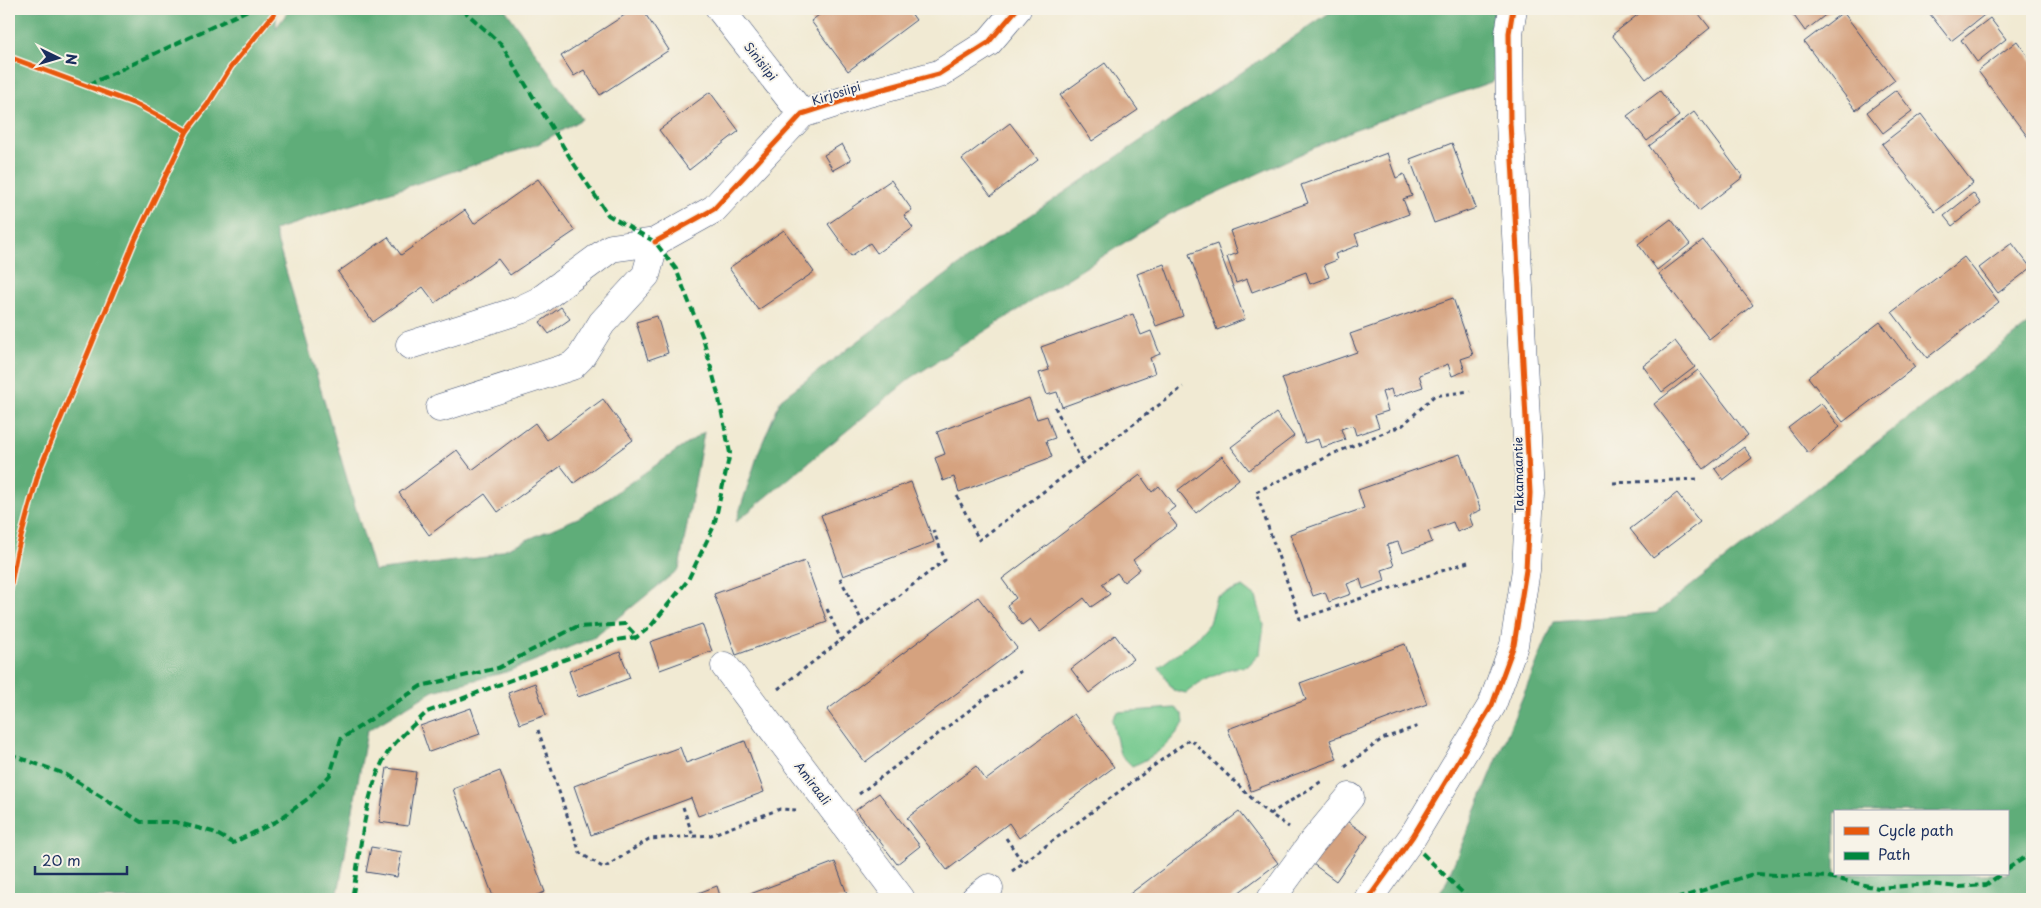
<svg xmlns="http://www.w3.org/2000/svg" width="2041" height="908" font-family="'Playpen Sans',sans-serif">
  <rect width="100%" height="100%" fill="#f7f3e8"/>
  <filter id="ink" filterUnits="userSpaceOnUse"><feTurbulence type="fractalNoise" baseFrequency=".02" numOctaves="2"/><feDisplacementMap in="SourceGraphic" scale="10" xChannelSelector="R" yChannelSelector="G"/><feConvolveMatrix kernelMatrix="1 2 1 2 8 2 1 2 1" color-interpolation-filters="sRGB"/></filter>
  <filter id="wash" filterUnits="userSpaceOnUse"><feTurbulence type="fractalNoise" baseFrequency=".0096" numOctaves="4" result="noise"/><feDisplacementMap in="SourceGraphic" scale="20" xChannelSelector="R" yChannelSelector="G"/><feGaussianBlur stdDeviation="1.12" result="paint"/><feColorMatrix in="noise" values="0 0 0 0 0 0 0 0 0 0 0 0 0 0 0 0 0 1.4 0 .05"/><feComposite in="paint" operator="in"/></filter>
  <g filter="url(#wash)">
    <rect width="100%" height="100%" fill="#f1ead3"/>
    <!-- green -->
    <g fill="#74c98e" stroke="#487c76">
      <polygon points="1243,587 1256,597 1264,625 1260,653 1248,666 1229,669 1199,683 1186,693 1173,690 1159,667 1196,639 1209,623 1216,597"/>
      <path d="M1175,708l8,7 1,8c-14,20 -28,34 -52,43l-12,-12 -8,-34 5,-8z"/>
    </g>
    <!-- forest -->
    <g fill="#5fad79" stroke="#3d6e6c" fill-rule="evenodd">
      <polygon points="9,9 276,9 276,28 290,9 505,9 582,119 538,144 274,230 374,571 487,557 580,517 704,432 679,569 595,637 506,672 433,691 367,731 337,899 9,899"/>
      <polygon points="1335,9 1494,9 1494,81 1353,130 1168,215 911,378 736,522 759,451 781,399 978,251"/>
      <path d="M2032,322v577h-598l11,-14 109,-264 102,-8zM1835,812h172v62h-172z"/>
    </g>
    <g id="blocks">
      <!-- building -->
      <g fill="#d5a27f">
        <polygon points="634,9 642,9 669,50 600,95 584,70 574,76 561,56"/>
        <polygon points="827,9 908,9 916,20 848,71 811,21"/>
        <polygon points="1645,9 1695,9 1710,28 1646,79 1612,35"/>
        <polygon points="1789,9 1833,9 1805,31"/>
        <polygon points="1926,9 1992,9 1951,41"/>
        <polygon points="1843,12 1895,80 1856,110 1804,42"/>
        <polygon points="1990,18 2006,39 1977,62 1961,40"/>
        <polygon points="2017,41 2032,62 2032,138 2030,140 1978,71"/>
        <polygon points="1105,63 1138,110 1092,141 1060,95"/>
        <polygon points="1896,90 1912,111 1883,133 1867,112"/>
        <polygon points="1660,91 1679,116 1647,141 1627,116"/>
        <polygon points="710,92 739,131 689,170 659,130"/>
        <polygon points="1694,112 1743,177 1699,211 1649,146"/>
        <polygon points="1921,114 1973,183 1935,212 1882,144"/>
        <polygon points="1010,123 1038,160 991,196 962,159"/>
        <polygon points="1452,143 1476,208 1434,223 1410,159"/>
        <polygon points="842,144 851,160 833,170 824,155"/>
        <polygon points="1387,153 1396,178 1404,174 1412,196 1403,199 1409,214 1355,234 1359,245 1335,254 1337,260 1324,265 1329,277 1310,284 1306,272 1252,292 1247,279 1236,283 1227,257 1238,253 1230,231 1308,203 1301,185"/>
        <polygon points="538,179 575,231 510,275 498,259 435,303 423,287 373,322 338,272 388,237 401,255 465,210 474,224"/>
        <polygon points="891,180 912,210 904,215 913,228 877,253 870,243 851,256 828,224"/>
        <polygon points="1973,193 1981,204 1952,226 1944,216"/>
        <polygon points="1671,219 1690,244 1657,270 1638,244"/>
        <polygon points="784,230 814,272 758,310 729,268"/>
        <polygon points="1703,240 1753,305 1709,339 1659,274"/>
        <polygon points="2012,243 2031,268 1998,293 1979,268"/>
        <polygon points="1217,244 1245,319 1217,330 1189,254"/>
        <polygon points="1964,257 1999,302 1927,358 1892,312"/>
        <polygon points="1164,264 1183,316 1156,326 1137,274"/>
        <polygon points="1453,298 1473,355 1461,359 1465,371 1452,376 1448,364 1419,375 1423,387 1393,397 1391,389 1382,392 1388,411 1375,415 1379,427 1356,435 1353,425 1341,429 1345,440 1321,448 1318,439 1305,443 1282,378 1357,352 1350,334"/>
        <polygon points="561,307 570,319 549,334 540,322"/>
        <polygon points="1133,314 1141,335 1151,331 1160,354 1150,358 1155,373 1062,407 1057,392 1047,395 1039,373 1049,370 1041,347"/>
        <polygon points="657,316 668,353 648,360 636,322"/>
        <polygon points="1880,322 1915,367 1843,422 1808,377"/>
        <polygon points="1675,341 1695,367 1662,392 1643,366"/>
        <polygon points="1698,370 1748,435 1704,469 1654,404"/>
        <polygon points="1029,398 1037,419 1047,416 1055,438 1046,441 1052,457 959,492 954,477 943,481 935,458 945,454 937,432"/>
        <polygon points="603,399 633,440 574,483 561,466 498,512 485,494 429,535 399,493 457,450 472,470 535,423 547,440"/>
        <polygon points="1821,403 1840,427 1808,453 1788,428"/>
        <polygon points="1276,413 1294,436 1249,470 1231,447"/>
        <polygon points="1744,447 1752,458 1723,480 1715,469"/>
        <polygon points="1460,454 1481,510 1469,515 1473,526 1457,532 1453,522 1428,531 1432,542 1402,553 1398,542 1387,545 1394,566 1382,570 1385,581 1363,589 1360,579 1347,584 1351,594 1329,602 1325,592 1313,596 1290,534 1364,508 1358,490"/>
        <polygon points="1222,456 1239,479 1196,513 1178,490"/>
        <polygon points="1140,475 1152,492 1159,486 1175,507 1167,513 1177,526 1133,560 1140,569 1124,582 1117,573 1102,584 1110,594 1091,607 1084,598 1040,632 1030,619 1022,625 1007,605 1016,598 1002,579"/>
        <polygon points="911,482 934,542 843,576 821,515"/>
        <polygon points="1677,493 1700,522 1653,558 1630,529"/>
        <polygon points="805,561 827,622 736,655 714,594"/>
        <polygon points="978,597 1017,648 865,762 827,710"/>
        <polygon points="702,624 712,651 660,670 650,642"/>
        <polygon points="1115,635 1133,659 1089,693 1071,669"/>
        <polygon points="1405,644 1427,704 1330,740 1337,759 1251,791 1228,729 1306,700 1300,683"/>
        <polygon points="620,652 630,678 578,697 569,671"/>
        <polygon points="535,683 546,715 520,724 508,693"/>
        <polygon points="471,708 480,734 429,752 420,726"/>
        <polygon points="1074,714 1114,767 1019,838 1009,823 947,870 907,818 976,766 986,780"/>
        <polygon points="745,741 764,792 698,816 691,798 591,835 574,786 680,747 686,763"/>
        <polygon points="387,768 416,772 408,826 379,822"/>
        <polygon points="500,771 545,892 526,899 494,899 453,789"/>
        <polygon points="879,793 920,846 897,864 856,810"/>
        <polygon points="1239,812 1278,863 1230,899 1123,899"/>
        <polygon points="1344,819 1368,836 1336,881 1313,864"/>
        <polygon points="371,847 402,852 397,877 366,872"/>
        <polygon points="835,862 849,899 737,899"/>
        <polygon points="717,886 721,899 682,899"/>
      </g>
    </g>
  </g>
  <g filter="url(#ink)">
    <use href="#blocks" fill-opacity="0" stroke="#3b4b70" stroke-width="1"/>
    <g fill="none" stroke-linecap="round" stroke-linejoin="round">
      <defs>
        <g id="minor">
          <polyline points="720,9 802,114"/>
          <polyline points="410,345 520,310 539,301 611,248 655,242 714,209 802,114 861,95 939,74 988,43 1017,9"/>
          <polyline points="440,408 572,366 581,357 602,323 646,275 655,242"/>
          <polyline points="725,666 901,899"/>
          <polyline points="975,899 989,888"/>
          <polyline points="1271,899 1312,843 1350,797"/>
          <polyline points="1368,899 1413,836 1492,705 1514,645 1526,570 1530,493 1510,122 1509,33 1513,9"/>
        </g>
      </defs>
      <!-- minor casing -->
      <use href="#minor" stroke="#3b4b70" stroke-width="29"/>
      <!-- path -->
      <g stroke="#3b4b70" stroke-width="3" stroke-dasharray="4 4" stroke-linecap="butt">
        <polyline points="1055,407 1082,462"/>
        <polyline points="1613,483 1697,479"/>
        <polyline points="957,496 979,540 1183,387"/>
        <polyline points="1468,562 1300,619 1256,492 1335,453 1403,425 1434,396 1470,391"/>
        <polyline points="840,578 864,625"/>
        <polyline points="827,609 842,642"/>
        <polyline points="778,689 945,560 933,530"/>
        <polyline points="538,730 580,853 604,868 649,839 711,835 780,809 796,810"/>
        <polyline points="1345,767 1382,739 1421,725"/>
        <polyline points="859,794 1021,671"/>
        <polyline points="683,807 693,836"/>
        <polyline points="1270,814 1322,781"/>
        <polyline points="1006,838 1023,863"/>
        <polyline points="1012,871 1190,739 1263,809 1289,827"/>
      </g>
      <!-- minor -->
      <use href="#minor" stroke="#fff" stroke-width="28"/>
      <!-- quiet -->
      <g stroke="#00873e" stroke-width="4" stroke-dasharray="8 4" stroke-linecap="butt">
        <polyline points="462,9 501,44 572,161 608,215 655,242 676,269 703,338 718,394 730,453 714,526 688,580 650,627 634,639"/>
        <polyline points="88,85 250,9"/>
        <path d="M9,754l56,20 76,48h34l38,10 20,11 44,-22 32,-23 21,-23 11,-36 80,-53 77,-18 78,-41 49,-3 12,13 -21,3 -189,72c-14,14 -32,28 -42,45 -21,38 -25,99 -33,142"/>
        <polyline points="1422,853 1469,899"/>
        <polyline points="2007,869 2032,853"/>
        <polyline points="1676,899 1753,874 1828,877 1878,888 1930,884 1958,887 1986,885 2001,874"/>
      </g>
      <defs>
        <g id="cycleway">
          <polyline points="9,57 138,105 187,131"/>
          <polyline points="655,242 714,209 802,114 861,95 939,74 988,43 1017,9"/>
          <polyline points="9,594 17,552 39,471 135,240 187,131 208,104 231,67 278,9"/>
          <polyline points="1368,899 1413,836 1492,705 1514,645 1526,570 1530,493 1510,122 1509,33 1513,9"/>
        </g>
      </defs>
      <!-- cycleway casing -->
      <use href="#cycleway" stroke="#f7f3e8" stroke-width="8"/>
      <!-- cycleway -->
      <use href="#cycleway" stroke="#e8590c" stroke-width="5"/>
    </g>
  </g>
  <g text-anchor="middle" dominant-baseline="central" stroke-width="4" stroke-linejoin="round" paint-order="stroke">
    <!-- street labels -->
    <g font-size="12" fill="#1b2f5e" stroke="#f7f3e8">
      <text transform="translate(761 61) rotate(52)">Sinisiipi</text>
      <text transform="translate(836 93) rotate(-18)">Kirjosiipi</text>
      <text transform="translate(1518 475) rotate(-91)">Takamaantie</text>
      <text transform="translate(813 783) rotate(53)">Amiraali</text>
    </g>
  </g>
  <!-- margin -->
  <rect width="2041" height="908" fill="none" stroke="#f7f3e8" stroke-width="30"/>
  <!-- legend -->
  <rect x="1834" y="810" width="175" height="65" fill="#f7f3e8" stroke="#9fa5b1"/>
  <rect x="1844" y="827" width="25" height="8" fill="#e8590c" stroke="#9fa5b1"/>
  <text x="1878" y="836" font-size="15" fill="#1b2f5e">Cycle path</text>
  <rect x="1844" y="852" width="25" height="8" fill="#00873e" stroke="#9fa5b1"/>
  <text x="1878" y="860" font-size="15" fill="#1b2f5e">Path</text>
  <!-- north arrow -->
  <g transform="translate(58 58) rotate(95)" stroke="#f7f3e8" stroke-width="4" paint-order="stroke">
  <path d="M0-4L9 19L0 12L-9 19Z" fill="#1b2f5e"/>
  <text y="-8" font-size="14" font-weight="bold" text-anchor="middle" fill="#1b2f5e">N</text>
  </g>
  <!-- scale -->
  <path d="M35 866v8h92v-8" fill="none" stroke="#1b2f5e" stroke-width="2.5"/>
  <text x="42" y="866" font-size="15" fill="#1b2f5e" stroke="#f7f3e8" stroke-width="4" paint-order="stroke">20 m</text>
</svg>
